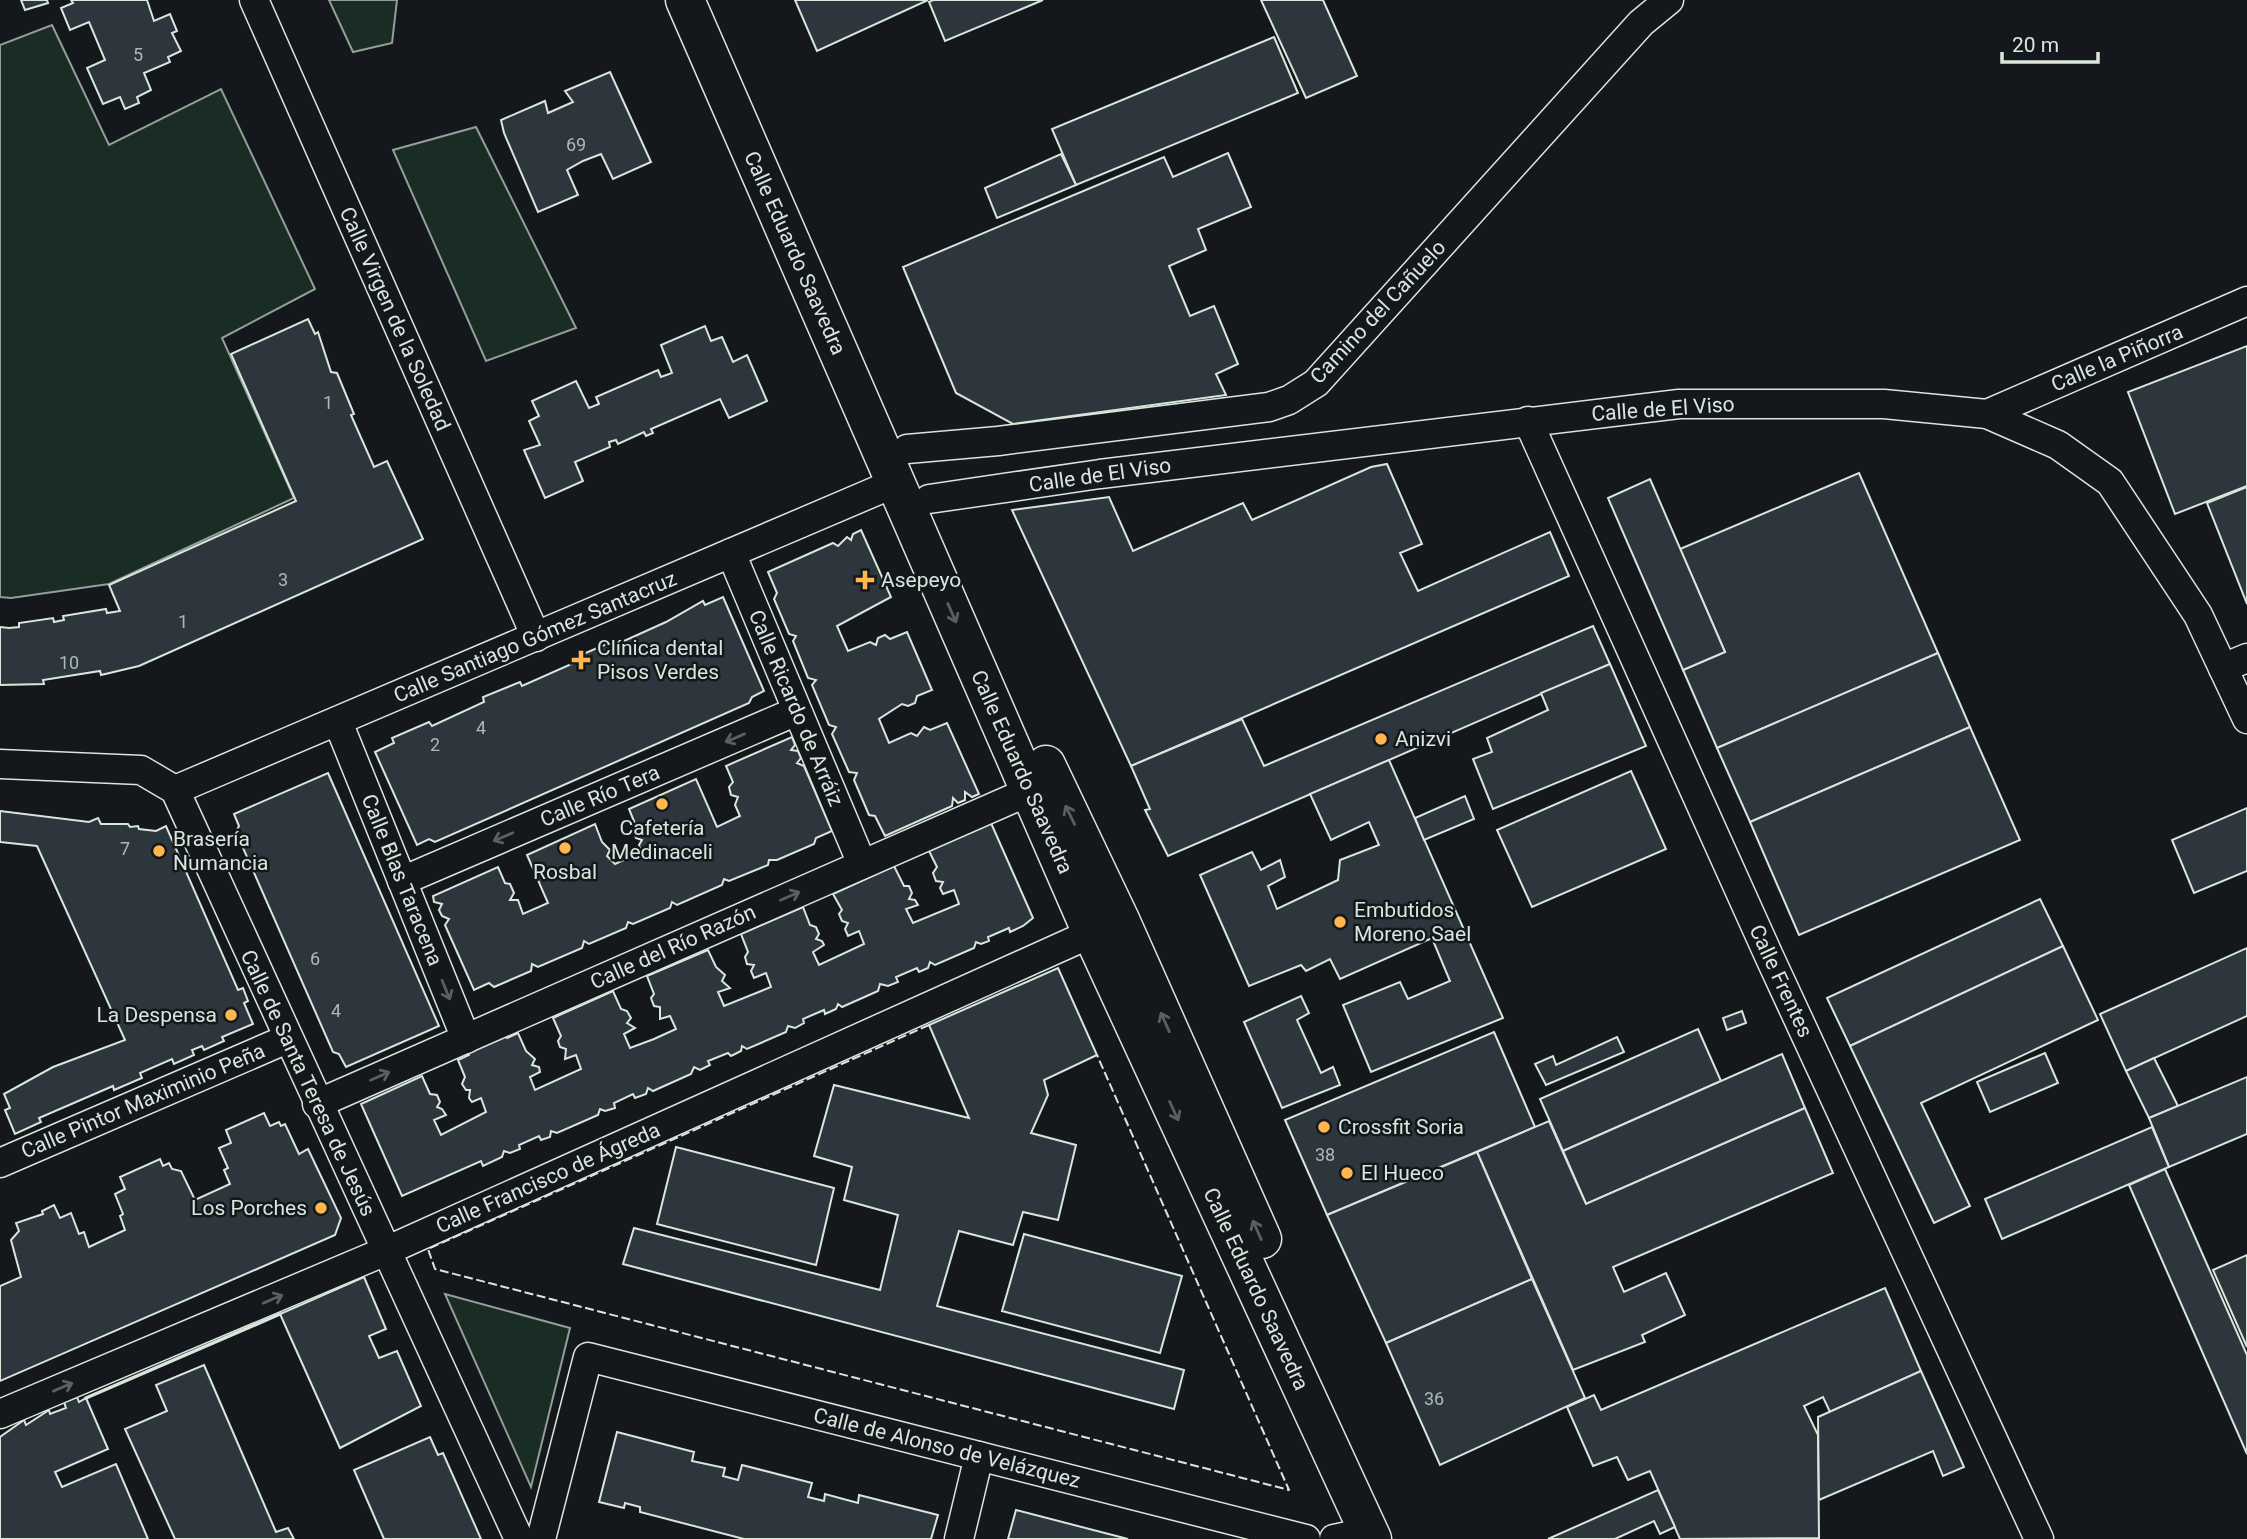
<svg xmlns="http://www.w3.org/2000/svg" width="2247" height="1539" font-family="Roboto,sans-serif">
  <rect width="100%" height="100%" fill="#14181c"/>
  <!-- green -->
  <g fill="#1a2d24" stroke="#939e99" stroke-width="2">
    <polygon points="329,0 397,0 392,43 353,52"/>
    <polygon points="52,25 109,145 221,89 315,289 222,338 294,498 109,584 11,598 0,597 0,45"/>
    <polygon points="476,127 576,328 486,361 393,150"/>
    <polygon points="445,1294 570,1328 531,1487"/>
  </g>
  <!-- building -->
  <g fill="#2c363c" stroke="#d8e6dc" stroke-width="2">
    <polygon points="21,0 47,0 48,3 25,10"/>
    <polygon points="71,0 147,0 154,21 170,14 177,31 172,33 181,51 168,57 170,62 144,73 151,90 137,97 139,103 125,109 120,97 103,104 87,68 105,60 89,22 70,30 61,8 73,3"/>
    <polygon points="795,0 928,0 817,51"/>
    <polygon points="933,0 1043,0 945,41 929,2"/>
    <polygon points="1261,0 1323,0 1357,76 1306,98"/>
    <polygon points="1274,37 1298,93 1076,185 1052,129"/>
    <polygon points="610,72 651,162 613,179 601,154 583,161 567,170 578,195 538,212 504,133 501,120 545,101 548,113 573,102 565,91"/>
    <polygon points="1228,153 1251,207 1198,229 1206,250 1169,266 1190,316 1214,306 1238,364 1216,374 1226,395 1013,424 956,393 903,267 1164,157 1173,177"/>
    <polygon points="1061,154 1076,185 997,218 985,188"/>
    <polygon points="308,319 315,334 318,332 331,372 337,373 354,414 351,415 374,467 387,461 423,539 139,666 101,675 100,671 43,680 44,684 0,685 0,627 9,628 19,627 19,623 53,618 54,622 64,620 63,616 106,609 107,613 120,611 109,585 296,501 231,354"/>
    <polygon points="705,326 711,341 722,337 733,362 747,355 767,401 729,418 720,399 651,429 653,433 646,436 644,432 618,444 616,440 609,442 610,447 575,462 583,481 545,498 524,450 540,445 529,421 539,416 532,401 576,381 589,408 599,404 596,397 658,370 661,377 672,373 661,345"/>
    <polygon points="2247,346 2247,486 2175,514 2128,392"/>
    <polygon points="1387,464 1422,544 1400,553 1418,591 1550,532 1569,576 1131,766 1012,510 1109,497 1133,551 1243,503 1252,520 1371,467"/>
    <polygon points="1859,473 1938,653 1717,748 1683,670 1725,652 1680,549"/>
    <polygon points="1650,479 1725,652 1683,670 1608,498"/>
    <polygon points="2247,487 2247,604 2207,503"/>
    <polygon points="861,530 891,597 837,626 848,651 870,642 876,645 878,638 885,635 890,639 907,632 932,690 917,696 915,703 908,706 902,704 879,719 889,743 911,733 917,736 924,727 930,730 947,723 979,794 972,797 965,792 965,800 958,803 953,798 952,806 885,836 875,816 869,815 854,780 857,773 849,772 832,734 836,727 829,725 812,685 816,680 808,678 793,641 796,636 789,634 774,599 777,593 768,572 833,543 838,546 847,537 851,540 853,534"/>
    <polygon points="723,597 764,691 752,697 749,703 435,842 429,839 417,845 375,752 394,743 392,738 429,722 432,726 484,702 483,697 520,682 522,686 576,662 574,658 611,642 613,646 666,622 703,601 705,605"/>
    <polygon points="1593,626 1610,664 1168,856 1145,810 1150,809 1131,766 1242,719 1264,766"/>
    <polygon points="1938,653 1970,727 1750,822 1717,748"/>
    <polygon points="1610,664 1646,746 1493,809 1473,759 1492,752 1487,738 1548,710 1541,693"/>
    <polygon points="1970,727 2020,840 1799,935 1750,822"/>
    <polygon points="792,737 795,745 791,750 798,751 801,758 797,763 804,766 832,831 816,838 814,844 777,860 769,860 768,865 729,881 724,879 722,885 677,905 672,902 670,908 633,924 628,922 626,928 589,944 584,941 582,948 538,967 532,964 531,971 494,987 489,983 474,990 445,925 449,919 442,916 439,910 442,904 434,902 433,896 498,867 505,883 510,884 514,893 510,900 518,900 523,914 548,903 527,855 595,824 602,842 610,850 607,856 615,864 641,852 639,845 642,840 636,838 633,830 636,826 629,809 696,779 717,827 740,816 735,805 738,797 731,795 729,787 733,782 726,766"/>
    <polygon points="1389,760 1503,1018 1371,1072 1343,1005 1400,982 1408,999 1450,981 1432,938 1340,979 1330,959 1306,971 1301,965 1249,986 1200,875 1252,852 1261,870 1280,860 1285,877 1268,886 1277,909 1338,880 1340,860 1379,845 1369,822 1331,840 1310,794"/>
    <polygon points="1631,771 1666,849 1532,907 1497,830"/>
    <polygon points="328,773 439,1026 346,1067 339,1054 333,1052 236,832 239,826 234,814"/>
    <polygon points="1465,796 1474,819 1424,840 1415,818"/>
    <polygon points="2247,808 2247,871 2194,893 2172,840"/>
    <polygon points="0,811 89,822 98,818 101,824 128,824 130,827 138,826 139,829 156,831 166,826 238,990 243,988 248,1001 244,1003 253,1024 222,1037 224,1041 204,1050 202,1046 192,1050 194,1055 174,1064 172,1059 140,1073 142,1078 114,1090 113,1086 39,1118 41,1122 15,1134 5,1110 10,1108 4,1094 53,1067 125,1040 37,846 0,842"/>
    <polygon points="991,823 1033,918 1023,926 1010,932 1009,928 988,937 989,941 981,944 976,942 974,948 935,965 930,962 928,968 919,972 917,968 896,977 898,982 888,986 880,984 878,991 842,1007 838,1004 836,1009 825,1014 824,1010 803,1019 804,1023 795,1028 788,1026 786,1032 747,1049 742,1046 741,1051 731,1056 728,1053 708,1061 710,1065 700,1070 694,1067 691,1074 653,1091 648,1088 646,1094 635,1098 633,1094 614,1103 615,1108 605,1111 600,1109 598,1115 557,1133 551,1131 550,1137 541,1140 539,1136 519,1145 520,1149 510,1153 504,1151 502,1157 483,1166 481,1161 402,1196 361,1104 422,1076 430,1094 437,1095 440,1102 437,1107 442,1109 446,1115 434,1120 441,1135 486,1112 481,1098 472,1102 469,1098 470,1090 466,1090 462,1084 465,1077 458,1060 469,1055 468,1050 504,1034 507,1038 518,1033 526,1051 535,1059 532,1065 539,1067 540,1072 530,1077 535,1090 581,1069 576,1055 565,1059 566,1049 560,1047 558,1041 561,1036 553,1018 613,991 621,1009 627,1011 631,1018 627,1023 635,1028 624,1034 630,1048 654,1039 676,1029 670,1016 660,1019 660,1007 654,1006 651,998 654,994 647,976 708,950 716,967 725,975 722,981 730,988 718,992 724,1006 771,987 766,973 754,978 751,971 754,965 747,964 745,957 748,952 741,934 803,907 810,925 816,927 819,934 816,939 822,941 824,945 813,952 819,965 864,944 859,931 848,936 845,929 848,923 842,921 839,914 842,910 833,894 894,866 904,886 909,886 912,893 909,899 915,900 918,905 906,909 913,923 959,904 954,890 943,894 940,888 943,882 936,881 933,873 937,867 929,851"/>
    <polygon points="2040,899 2063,946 1850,1046 1827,998"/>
    <polygon points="2063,946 2098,1020 1921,1103 1970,1206 1934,1223 1850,1046"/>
    <polygon points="2247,948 2247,1016 2126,1071 2100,1014"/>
    <polygon points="1058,968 1097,1055 1044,1080 1048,1095 1031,1133 1076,1145 1058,1220 1023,1212 1013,1245 959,1231 937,1306 1184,1370 1174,1409 623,1264 634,1228 880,1290 898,1215 844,1200 852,1167 814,1156 834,1085 969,1118 929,1025"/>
    <polygon points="1301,996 1309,1013 1297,1020 1321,1073 1333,1067 1340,1085 1282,1108 1244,1022"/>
    <polygon points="1742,1011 1746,1023 1727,1030 1723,1018"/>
    <polygon points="1698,1029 1721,1081 1563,1151 1540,1099"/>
    <polygon points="1494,1032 1535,1127 1327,1215 1285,1120"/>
    <polygon points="1617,1037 1624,1052 1546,1085 1535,1064 1553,1056 1556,1065"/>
    <polygon points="2045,1053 2058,1083 1990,1112 1977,1082"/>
    <polygon points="1782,1054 1805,1108 1586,1204 1563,1151"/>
    <polygon points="2154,1058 2178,1106 2149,1118 2126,1071"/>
    <polygon points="2247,1077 2247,1134 2169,1167 2149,1118"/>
    <polygon points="1805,1108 1833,1173 1613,1267 1624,1292 1666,1273 1685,1315 1642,1335 1645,1342 1573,1370 1477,1152 1549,1121 1586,1204"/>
    <polygon points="264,1113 270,1126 279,1122 281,1126 285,1124 299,1154 308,1149 341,1218 335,1235 0,1381 0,1286 21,1277 11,1240 19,1231 16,1223 43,1214 42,1211 54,1205 60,1218 71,1213 79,1234 84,1232 89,1247 125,1230 120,1216 123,1214 115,1194 125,1189 120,1177 160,1159 163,1166 169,1163 172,1169 181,1171 195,1200 230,1184 224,1170 228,1168 219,1148 231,1143 226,1130"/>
    <polygon points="2152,1127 2169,1167 2002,1239 1985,1199"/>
    <polygon points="676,1147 834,1188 816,1265 657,1224"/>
    <polygon points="1477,1152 1532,1279 1386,1343 1327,1215"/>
    <polygon points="2165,1169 2247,1355 2247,1454 2129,1185"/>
    <polygon points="1024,1234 1182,1276 1160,1353 1002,1311"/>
    <polygon points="2247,1255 2247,1347 2213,1270"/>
    <polygon points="364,1277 386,1329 369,1336 379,1358 397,1351 421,1406 340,1448 280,1314"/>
    <polygon points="1532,1279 1585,1398 1440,1465 1386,1343"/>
    <polygon points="1885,1288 1921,1371 1830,1412 1823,1397 1804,1406 1818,1435 1819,1538 1680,1539 1650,1471 1628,1480 1617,1457 1593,1466 1567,1407 1594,1395 1601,1410"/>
    <polygon points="204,1365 276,1532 288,1528 294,1539 175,1539 125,1429 167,1411 156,1385"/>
    <polygon points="1921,1371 1964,1467 1943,1476 1933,1451 1819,1500 1818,1417"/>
    <polygon points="77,1397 79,1402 86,1398 108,1449 55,1472 62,1487 116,1464 148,1539 0,1539 0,1437 24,1420 26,1425 49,1410 50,1414 66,1408 64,1402"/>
    <polygon points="617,1432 694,1452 692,1461 725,1468 723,1476 738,1480 742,1465 812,1483 808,1497 824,1501 825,1494 858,1503 859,1495 938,1515 931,1539 744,1539 640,1512 640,1507 625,1503 624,1508 599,1502"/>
    <polygon points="430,1437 438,1455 443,1453 481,1539 384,1539 354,1470"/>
    <polygon points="1658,1490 1675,1527 1660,1534 1654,1521 1615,1539 1548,1539"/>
    <polygon points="1016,1510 1128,1539 1008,1539"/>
  </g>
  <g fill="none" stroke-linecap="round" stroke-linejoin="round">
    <defs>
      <g id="minor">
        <polyline points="254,0 536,637"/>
        <polyline points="1987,414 2247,301"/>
        <polyline points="1528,421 1769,956 2039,1539"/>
        <polyline points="907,449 998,441 1269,407 1289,400 1316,383 1641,23 1669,0"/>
        <polyline points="929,499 1100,474 1679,404 1884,404 1987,414 2058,445 2110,482 2198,615 2247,719"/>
        <polyline points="731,553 862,864"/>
        <polyline points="2223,668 2247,658"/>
        <polyline points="338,722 466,1039"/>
        <polyline points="0,764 141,770 175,790 519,1539"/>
        <polyline points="175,790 895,483"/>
        <polyline points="402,881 797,711"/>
        <polyline points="317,1104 1030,791"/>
        <polyline points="0,1163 287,1039"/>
        <polyline points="0,1414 386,1251 1092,933"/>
        <polyline points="541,1539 588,1357 1306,1539"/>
        <polyline points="959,1539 979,1456"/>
        <polyline points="1334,1539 1367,1532"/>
      </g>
      <g id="primary">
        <polyline points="685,0 1092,933 1372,1539"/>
        <polyline points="1046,765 1120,920 1262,1239"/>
      </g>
    </defs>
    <!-- minor casing -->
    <use href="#minor" stroke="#d8e6dc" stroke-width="31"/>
    <!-- primary casing -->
    <use href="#primary" stroke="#d8e6dc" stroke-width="41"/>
    <!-- minor -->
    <use href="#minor" stroke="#14181c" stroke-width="28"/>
    <!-- primary -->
    <use href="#primary" stroke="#14181c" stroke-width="38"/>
    <!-- fence -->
    <polyline stroke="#d8e6dc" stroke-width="2" stroke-dasharray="9 3.5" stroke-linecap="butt" points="929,1025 428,1249 435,1269 1289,1490 1097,1055"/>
    <!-- wall -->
    <polyline stroke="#d8e6dc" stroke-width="3.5" points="86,1398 280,1314"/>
  </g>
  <!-- one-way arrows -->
  <defs><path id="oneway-shaft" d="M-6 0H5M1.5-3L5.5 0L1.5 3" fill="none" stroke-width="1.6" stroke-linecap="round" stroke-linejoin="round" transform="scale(1.75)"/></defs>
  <g stroke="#59605f">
    <use href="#oneway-shaft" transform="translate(952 613) rotate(66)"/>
    <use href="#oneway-shaft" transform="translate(735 738) rotate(157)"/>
    <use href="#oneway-shaft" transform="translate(1070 815) rotate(-116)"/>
    <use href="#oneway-shaft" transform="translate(503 837) rotate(157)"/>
    <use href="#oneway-shaft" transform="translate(790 896) rotate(-24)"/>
    <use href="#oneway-shaft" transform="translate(446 990) rotate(68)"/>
    <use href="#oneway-shaft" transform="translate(1165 1022) rotate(-114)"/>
    <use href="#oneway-shaft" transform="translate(380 1076) rotate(-24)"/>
    <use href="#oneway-shaft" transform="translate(1174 1111) rotate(65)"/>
    <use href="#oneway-shaft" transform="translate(1257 1230) rotate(-114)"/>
    <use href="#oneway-shaft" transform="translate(273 1299) rotate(-23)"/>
    <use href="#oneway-shaft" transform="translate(63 1387) rotate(-23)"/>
  </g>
  <!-- markers -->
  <g fill="#ffb74d" stroke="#14181c" stroke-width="2.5">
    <path d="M861.5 569.5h7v7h7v7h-7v7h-7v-7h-7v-7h7z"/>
    <path d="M577.5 649.5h7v7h7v7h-7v7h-7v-7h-7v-7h7z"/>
    <circle cx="1381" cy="739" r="7"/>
    <circle cx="662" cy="804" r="7"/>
    <circle cx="565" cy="848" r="7"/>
    <circle cx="159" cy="851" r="7"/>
    <circle cx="1340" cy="922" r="7"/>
    <circle cx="231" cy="1015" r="7"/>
    <circle cx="1324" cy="1127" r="7"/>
    <circle cx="1347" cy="1173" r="7"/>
    <circle cx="321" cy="1208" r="7"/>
  </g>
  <g text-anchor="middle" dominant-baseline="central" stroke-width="5" stroke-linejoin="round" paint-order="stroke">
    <!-- number labels -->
    <g font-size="18" fill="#adbab4">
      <text x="138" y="54">5</text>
      <text x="576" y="144">69</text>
      <text x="328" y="402">1</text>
      <text x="283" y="579">3</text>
      <text x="183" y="621">1</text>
      <text x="69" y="662">10</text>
      <text x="481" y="727">4</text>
      <text x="435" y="744">2</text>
      <text x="125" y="848">7</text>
      <text x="315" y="958">6</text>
      <text x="336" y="1010">4</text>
      <text x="1325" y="1154">38</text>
      <text x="1434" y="1398">36</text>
    </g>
    <!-- street labels -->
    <g font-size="21" fill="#d8e6dc" stroke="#14181c">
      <text transform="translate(795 253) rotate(66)">Calle Eduardo Saavedra</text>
      <text transform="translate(1378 312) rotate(-47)">Camino del Cañuelo</text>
      <text transform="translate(395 319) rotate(66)">Calle Virgen de la Soledad</text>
      <text transform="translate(2117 358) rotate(-23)">Calle la Piñorra</text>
      <text transform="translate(1663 409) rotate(-4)">Calle de El Viso</text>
      <text transform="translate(1100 475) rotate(-8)">Calle de El Viso</text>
      <text transform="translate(535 637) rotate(-23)">Calle Santiago Gómez Santacruz</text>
      <text transform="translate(796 708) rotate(67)">Calle Ricardo de Arráiz</text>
      <text transform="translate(1022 772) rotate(66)">Calle Eduardo Saavedra</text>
      <text transform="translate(600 796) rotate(-23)">Calle Río Tera</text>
      <text transform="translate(402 880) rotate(68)">Calle Blas Taracena</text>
      <text transform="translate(673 947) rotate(-24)">Calle del Río Razón</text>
      <text transform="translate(1781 981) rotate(65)">Calle Frentes</text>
      <text transform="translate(308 1083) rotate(65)">Calle de Santa Teresa de Jesús</text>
      <text transform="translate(143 1101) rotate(-23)">Calle Pintor Maximinio Peña</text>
      <text transform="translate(548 1178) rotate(-24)">Calle Francisco de Ágreda</text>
      <text transform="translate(1256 1289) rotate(65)">Calle Eduardo Saavedra</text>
      <text transform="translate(947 1448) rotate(14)">Calle de Alonso de Velázquez</text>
    </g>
    <!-- poi labels -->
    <g font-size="21" fill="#d8e6dc" stroke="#14181c" text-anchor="start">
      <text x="881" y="580">Asepeyo</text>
      <text x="597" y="648">Clínica dental<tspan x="597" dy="24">Pisos Verdes</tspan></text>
      <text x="1395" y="739">Anizvi</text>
      <text x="662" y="828" text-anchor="middle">Cafetería<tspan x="662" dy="24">Medinaceli</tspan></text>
      <text x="173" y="839">Brasería<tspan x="173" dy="24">Numancia</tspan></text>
      <text x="565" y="872" text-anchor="middle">Rosbal</text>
      <text x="1354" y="910">Embutidos<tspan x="1354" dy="24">Moreno Sael</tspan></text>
      <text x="217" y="1015" text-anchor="end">La Despensa</text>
      <text x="1338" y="1127">Crossfit Soria</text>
      <text x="1361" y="1173">El Hueco</text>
      <text x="307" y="1208" text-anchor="end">Los Porches</text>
    </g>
  </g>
  <!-- scale -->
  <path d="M2002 52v10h96v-10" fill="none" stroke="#d8e6dc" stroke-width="3.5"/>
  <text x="2012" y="52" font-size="21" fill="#d8e6dc" stroke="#14181c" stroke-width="5" paint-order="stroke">20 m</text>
</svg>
